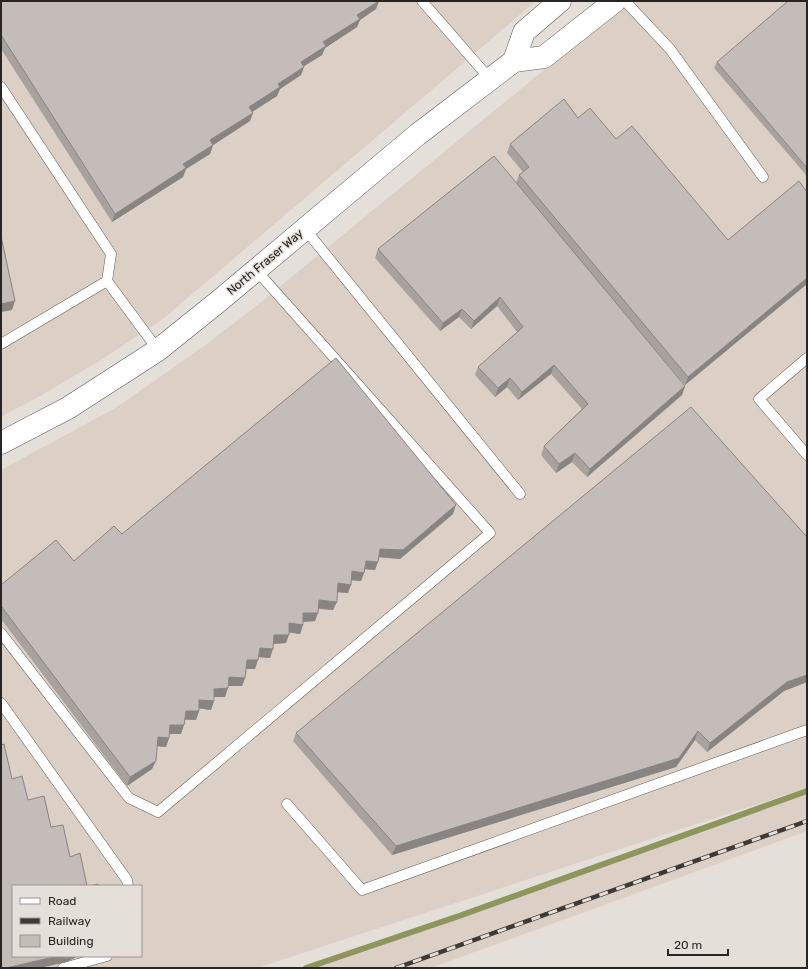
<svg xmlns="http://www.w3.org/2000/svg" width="808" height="969" font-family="Rubik,sans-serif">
  <rect width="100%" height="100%" fill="#e5dfda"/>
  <!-- built -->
  <g fill="#dcd0c6" fill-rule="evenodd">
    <polygon points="1,1 536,1 163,319 101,360 42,395 1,417"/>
    <path d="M628,1h179v787l-550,180h-256v-498l116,-63 87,-61 51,-39zM13,886h128v70h-128z"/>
    <polygon points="807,792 807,831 431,968 313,968"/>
  </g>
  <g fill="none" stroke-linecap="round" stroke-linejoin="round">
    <!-- stream -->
    <polyline stroke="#8e965d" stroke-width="6" points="306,968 459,916 807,791"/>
    <defs>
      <g id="lane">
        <polyline points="422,1 490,79"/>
        <polyline points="625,1 670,49 763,177"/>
        <polyline points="1,87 111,254 107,281 158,350"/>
        <polyline points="305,229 520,494"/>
        <polyline points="1,344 107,281"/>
        <polyline points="807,358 759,399 807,455"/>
        <polyline points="1,633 129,798 158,812 490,533 256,270"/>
        <polyline points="1,703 127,880 128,886"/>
        <polyline points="287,804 362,890 807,730"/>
        <polyline points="63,968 107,956"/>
      </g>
      <g id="secondary">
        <polyline points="514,61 524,32 560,1"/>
        <polyline points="1,443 68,408 158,350 219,301 417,135 514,61 544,57 615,1"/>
      </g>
    </defs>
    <!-- lane casing -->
    <use href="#lane" stroke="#5e5a55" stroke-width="11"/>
    <!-- secondary casing -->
    <use href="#secondary" stroke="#5e5a55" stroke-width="23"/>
    <!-- lane -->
    <use href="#lane" stroke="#fff" stroke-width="10"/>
    <!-- secondary -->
    <use href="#secondary" stroke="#fff" stroke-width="22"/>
    <defs>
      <polyline id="rail" points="396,968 807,821"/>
    </defs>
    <!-- rail casing -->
    <use href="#rail" stroke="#3d3a38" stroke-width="4.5"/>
    <!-- rail -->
    <use href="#rail" stroke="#e5dfda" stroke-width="3" stroke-dasharray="9" stroke-linecap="butt"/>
  </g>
  <!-- wall -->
  <g fill="#a8a29f">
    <polygon points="1,1 379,1 376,9 360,20 357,27 325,48 322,55 304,66 301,75 280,89 277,96 252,112 250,121 213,145 210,154 186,169 183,177 112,222 1,49"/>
    <polygon points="807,1 807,176 714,68 717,62"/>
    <polygon points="578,118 616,139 728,240 807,192 807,284 685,385 617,305 685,386 682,395 587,477 572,462 556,473 541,455 544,446 582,409 551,374 518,400 507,387 495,397 475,375 478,367 517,332 497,306 471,329 459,317 440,331 375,258 378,249 516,183 519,175 523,172 507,153 510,144"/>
    <polygon points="453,514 400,559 379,557 375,570 365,569 364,573 361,581 351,580 348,593 337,592 333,610 318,609 315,621 303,622 300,634 289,632 286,643 274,644 270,658 258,657 255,669 246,669 245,678 242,686 228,686 225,697 214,697 214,701 211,710 199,708 199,711 196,720 185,720 181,734 170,734 169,738 166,747 157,746 152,769 127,786 1,619 1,585 74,561 122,534"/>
    <polygon points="807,537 807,682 784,691 707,752 695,740 676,767 392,855 293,741 296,733"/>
  </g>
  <!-- shaded-wall -->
  <g fill="#888482">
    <polygon points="379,1 376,9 360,20 357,27 325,48 322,55 298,70 301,62 323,42 357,15"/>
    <polygon points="304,67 301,75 280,89 277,96 246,116 249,107 278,84"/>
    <polygon points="253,113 250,121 207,149 210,140"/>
    <polygon points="213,145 210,154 186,169 183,177 112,222 115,214 183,164"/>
    <polygon points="807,278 807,284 685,385 688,377"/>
    <polygon points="500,297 497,306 471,329 474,321"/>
    <polygon points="15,301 12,310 1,312 1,304"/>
    <polygon points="462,309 459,317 440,331 443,323"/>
    <polygon points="554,365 551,374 518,400 522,392"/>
    <polygon points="510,378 507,387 495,397 498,388"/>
    <polygon points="685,386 682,395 587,477 590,469"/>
    <polygon points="575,453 572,462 556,473 559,464"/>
    <polygon points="456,505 453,514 400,559 376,557 380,549"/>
    <polygon points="366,561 378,562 375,570 363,569"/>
    <polygon points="352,571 364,573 361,581 349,580"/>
    <polygon points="338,583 351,585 348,593 335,592"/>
    <polygon points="319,600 337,602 333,610 316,608"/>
    <polygon points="303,613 318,613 315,621 300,622"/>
    <polygon points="289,623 303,625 300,634 286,632"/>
    <polygon points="274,635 289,635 286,643 271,644"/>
    <polygon points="260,648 273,649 270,658 257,657"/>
    <polygon points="247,660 258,660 255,669 244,669"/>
    <polygon points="807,675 807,682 784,691 707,752 710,743 787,682"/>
    <polygon points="229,677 245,678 242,686 226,686"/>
    <polygon points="228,688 225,697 211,697 214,689"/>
    <polygon points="199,700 214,701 211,710 196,708"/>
    <polygon points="186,711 199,711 196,720 182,719"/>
    <polygon points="170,725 184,725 181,734 167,734"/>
    <polygon points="698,731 695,740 676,767 392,855 396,846"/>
    <polygon points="158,737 169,738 166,747 155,746"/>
    <polygon points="156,761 152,769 127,786 130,777"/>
    <polygon points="58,956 78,956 67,962 40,968 6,968"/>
  </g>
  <!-- building -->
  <g fill="#c3bcb9" stroke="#888482">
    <polygon points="1,1 379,1 357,15 360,19 323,42 326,46 301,62 304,67 278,84 280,87 249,107 253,113 210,140 213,145 183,164 186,168 115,214 1,35"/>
    <polygon points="788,1 807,1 807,168 717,62"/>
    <polygon points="564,99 578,118 590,108 616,139 632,126 728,240 799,181 807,192 807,278 688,377 519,175 529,167 510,144"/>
    <polygon points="494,156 685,386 590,469 575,453 559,464 544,446 588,404 554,365 522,392 510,378 498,388 478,367 523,327 500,297 474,321 462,309 443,323 378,249"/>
    <polygon points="1,236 15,301 1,304"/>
    <polygon points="336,358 456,505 403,550 380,549 378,562 366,561 364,573 352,571 351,585 338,583 337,602 319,600 318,613 303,613 303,625 289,623 289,635 274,635 273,649 260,648 258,660 247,660 245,678 229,677 228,688 214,689 214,701 199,700 199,711 186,711 184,725 170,725 169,738 158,737 156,761 130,777 1,606 1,585 56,540 74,561 114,526 122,534"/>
    <polygon points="691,407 807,537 807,675 787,682 710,743 698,731 679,758 396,846 296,733"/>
    <polygon points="4,744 12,779 22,776 28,800 44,796 51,827 63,825 70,857 80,853 87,886 13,886 13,956 58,956 6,968 1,968 1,745"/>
    <polygon points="98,884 98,886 90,886"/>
  </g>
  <g text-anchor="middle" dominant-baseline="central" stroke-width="3" stroke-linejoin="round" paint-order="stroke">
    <!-- street labels -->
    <g font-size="12" fill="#282624" stroke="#e5dfda">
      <text transform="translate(265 262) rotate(-40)">North Fraser Way</text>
    </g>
  </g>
  <!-- border -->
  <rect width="808" height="969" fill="none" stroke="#282624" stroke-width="4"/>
  <!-- legend -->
  <rect x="12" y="885" width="130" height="72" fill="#e5dfda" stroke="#999591"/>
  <rect x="20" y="898" width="20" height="6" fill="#ffffff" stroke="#999591"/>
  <text x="48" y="905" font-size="12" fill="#282624">Road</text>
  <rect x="20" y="918" width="20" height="6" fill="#3d3a38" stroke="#999591"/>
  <text x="48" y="925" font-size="12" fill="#282624">Railway</text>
  <rect x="20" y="935" width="20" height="12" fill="#c3bcb9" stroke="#999591"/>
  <text x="48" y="945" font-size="12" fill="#282624">Building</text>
  <!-- scale -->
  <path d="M668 949v6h60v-6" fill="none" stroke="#282624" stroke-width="2"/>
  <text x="674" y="949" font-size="12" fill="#282624" stroke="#e5dfda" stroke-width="3" paint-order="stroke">20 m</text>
</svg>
